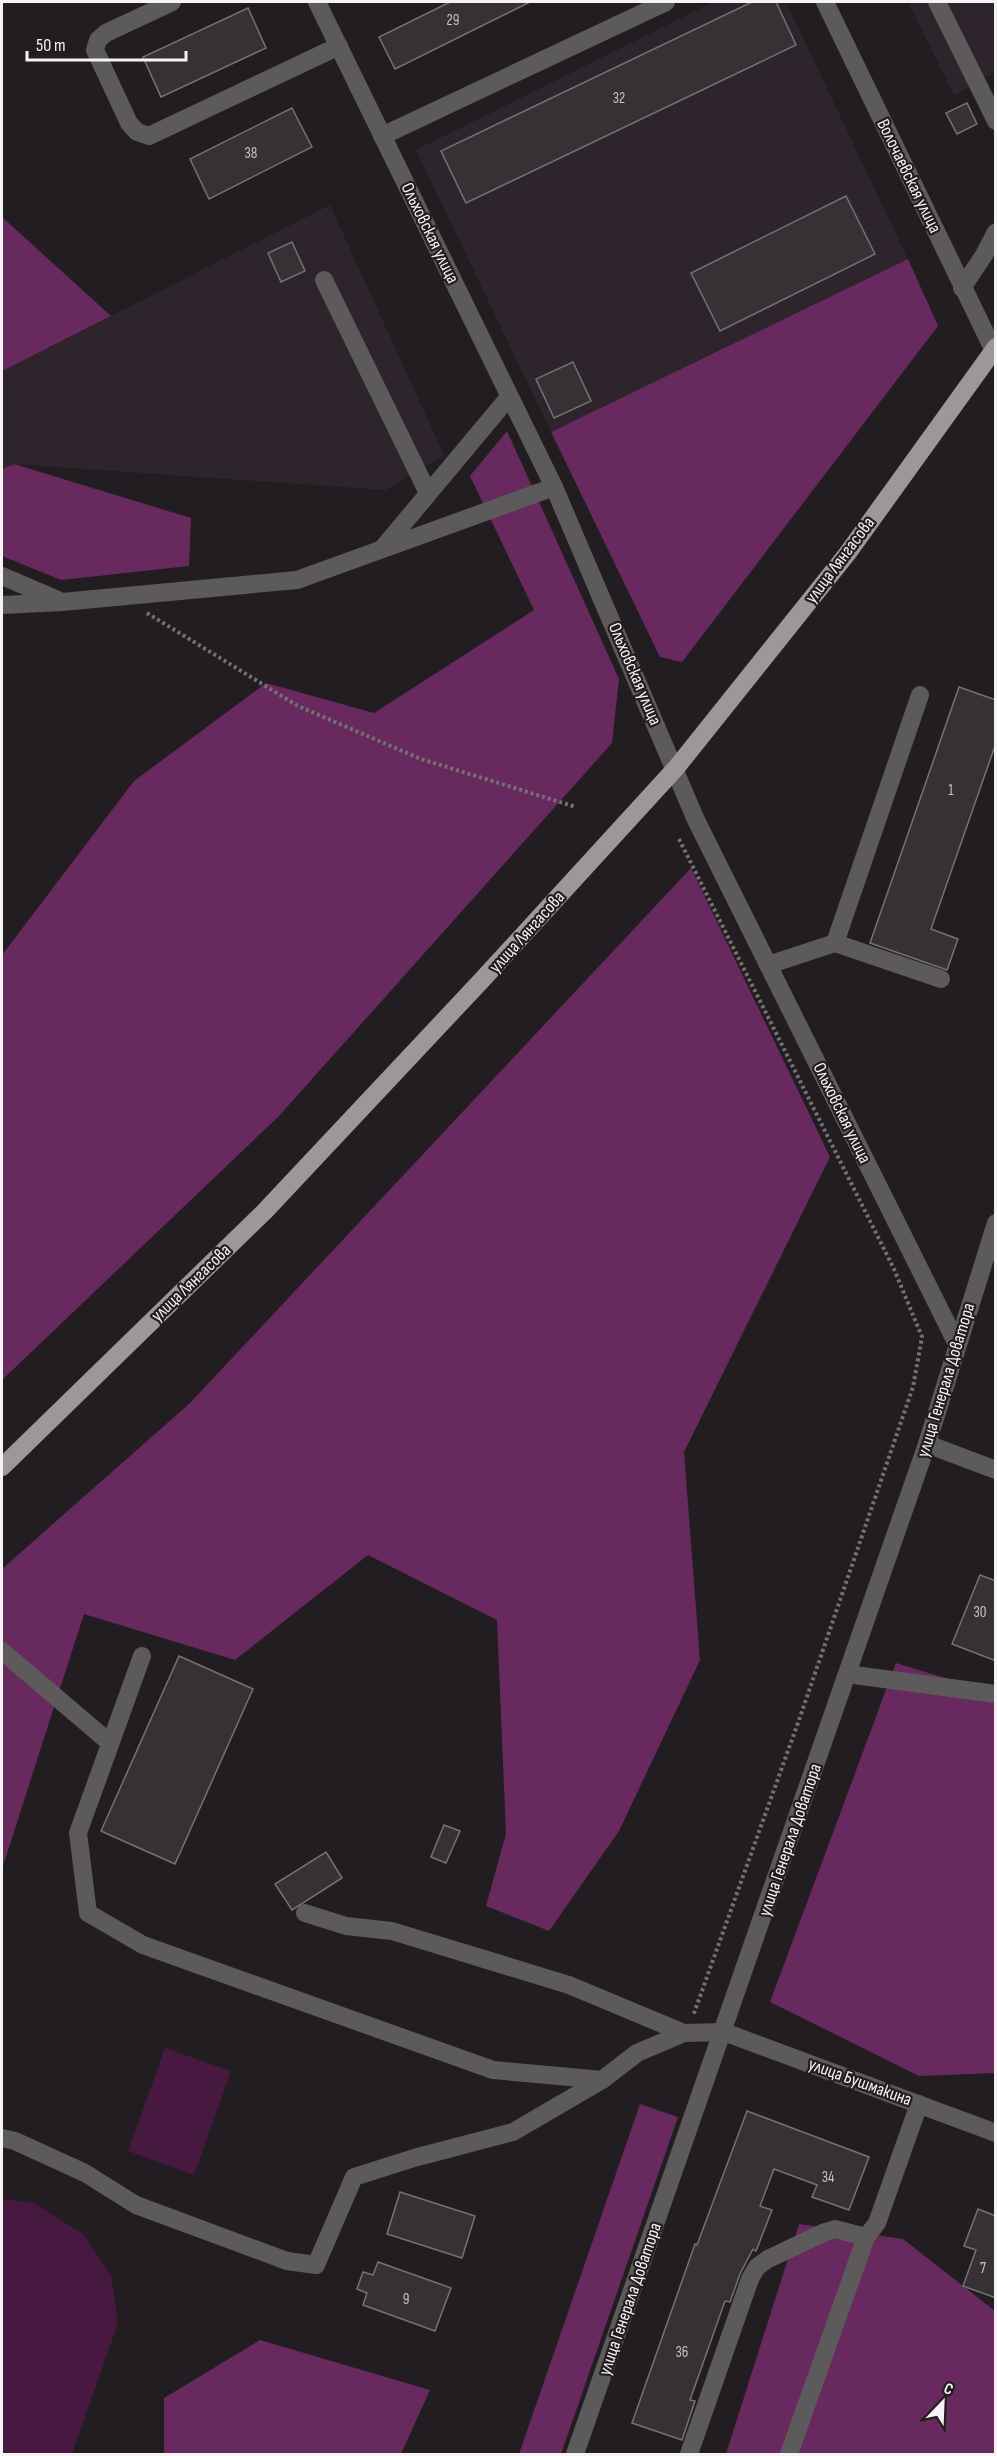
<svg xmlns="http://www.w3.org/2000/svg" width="997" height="2456" font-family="'Sofia Sans Condensed',sans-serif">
  <rect width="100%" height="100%" fill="#211d20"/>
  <!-- built -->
  <g fill="#2e252c">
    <polygon points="713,2 786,2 908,259 551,432 416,150"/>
    <polygon points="908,2 995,2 995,73 954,95"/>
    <polygon points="330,205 444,455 386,490 14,464 2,469 2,371"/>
  </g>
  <!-- green -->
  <g fill="#471941">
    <polygon points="165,2048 231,2071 194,2175 128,2151"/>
    <polygon points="2,2199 34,2203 83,2234 111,2275 118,2323 72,2454 2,2454"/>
  </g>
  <!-- forest -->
  <g fill="#68295f">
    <polygon points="2,217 111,316 2,371"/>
    <polygon points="908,259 938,326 682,662 660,657 551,432"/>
    <polygon points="507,431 619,679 612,743 279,1116 2,1380 2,955 134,781 266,683 374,713 534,610 470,476"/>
    <polygon points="14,464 191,518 189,566 61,580 2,556 2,469"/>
    <polygon points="691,868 830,1157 684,1452 700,1660 619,1831 549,1931 486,1906 506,1834 497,1620 368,1555 235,1660 84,1614 2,1869 2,1569 190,1403"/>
    <polygon points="896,1663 995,1693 995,2073 919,2076 770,2002"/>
    <polygon points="640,2104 678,2117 561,2454 519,2454"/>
    <polygon points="799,2224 903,2239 995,2311 995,2454 726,2454"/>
    <polygon points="260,2340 430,2390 401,2454 164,2454 164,2398"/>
  </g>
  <!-- building -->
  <g fill="#363135" stroke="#767175" stroke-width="1.5">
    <polygon points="450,2 530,2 395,69 379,37"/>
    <polygon points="752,2 776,2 796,45 466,203 441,151"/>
    <polygon points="248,8 266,48 161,97 143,57"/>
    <polygon points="967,103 977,124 957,134 946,113"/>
    <polygon points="292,108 312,147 209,199 190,159"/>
    <polygon points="846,196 875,254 720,331 691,273"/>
    <polygon points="292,242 305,271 281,282 268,253"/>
    <polygon points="573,362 591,401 554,418 536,379"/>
    <polygon points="959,687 996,700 996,743 931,929 958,939 947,970 870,943"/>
    <polygon points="980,1575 996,1581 996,1661 952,1644"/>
    <polygon points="179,1656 253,1689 175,1864 101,1831"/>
    <polygon points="444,1825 460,1831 446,1863 431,1857"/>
    <polygon points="326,1852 342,1878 292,1910 275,1884"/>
    <polygon points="747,2111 869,2157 849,2210 812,2197 817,2185 774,2169 760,2206 772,2210 756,2251 753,2249 740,2274 730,2302 725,2301 690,2400 695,2401 682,2440 632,2423 695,2244 697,2245"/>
    <polygon points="400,2192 475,2216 462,2258 387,2234"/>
    <polygon points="978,2209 996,2216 996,2298 963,2286 976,2250 964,2246"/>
    <polygon points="378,2262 451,2288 435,2331 363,2305 367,2293 357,2289 363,2272 373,2275"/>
  </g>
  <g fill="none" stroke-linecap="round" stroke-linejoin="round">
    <!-- path -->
    <g stroke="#747073" stroke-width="4" stroke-dasharray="3 3" stroke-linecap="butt">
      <polyline points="147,613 298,706 421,759 576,807"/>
      <polyline points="679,839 894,1269 922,1337 913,1387 799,1720 693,2016"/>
    </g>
    <!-- minor -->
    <g stroke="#5d5a5c" stroke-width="18">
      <polyline points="172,2 106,33 98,40 95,50 129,123 137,132 149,136 339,46"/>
      <polyline points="317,2 554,487 696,820 957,1344"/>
      <polyline points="825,2 996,355"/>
      <polyline points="937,2 996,121"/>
      <polyline points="382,136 666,2"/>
      <polyline points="324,280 428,493"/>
      <polyline points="962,288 984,255 996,232"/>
      <polyline points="382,549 509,397"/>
      <polyline points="2,576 58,600"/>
      <polyline points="2,605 62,602 297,580 554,487"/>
      <polyline points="835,943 941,979"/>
      <polyline points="768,965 835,943 920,695"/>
      <polyline points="927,1444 996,1470"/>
      <polyline points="2,1651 110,1743"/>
      <polyline points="142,1656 78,1833 88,1913 143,1945 493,2070 602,2080"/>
      <polyline points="847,1674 996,1694"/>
      <polyline points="305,1913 346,1926 392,1931 569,1985 684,2033"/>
      <polyline points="2,2138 15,2141 85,2173 136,2205 287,2261 316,2265 354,2177 414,2158 513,2132 602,2080 637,2053 684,2033 724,2032 996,2133"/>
      <polyline points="575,2454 927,1444 996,1223"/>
      <polyline points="689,2454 750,2279 757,2267 768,2259 825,2232 835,2229 866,2237 877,2223 919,2104"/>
      <polyline points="789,2454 866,2237"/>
    </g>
    <!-- major -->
    <polyline stroke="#9c979b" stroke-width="18" points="2,1467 265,1211 481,981 676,768 847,554 996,347"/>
  </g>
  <g text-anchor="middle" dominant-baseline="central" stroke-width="4.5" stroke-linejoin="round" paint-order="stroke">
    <!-- number labels -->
    <g font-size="15" fill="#c6c2c5">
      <text x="453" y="20">29</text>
      <text x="619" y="98">32</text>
      <text x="251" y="153">38</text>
      <text x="951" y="790">1</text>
      <text x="980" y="1612">30</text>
      <text x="828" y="2177">34</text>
      <text x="983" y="2268">7</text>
      <text x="406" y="2299">9</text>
      <text x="682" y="2352">36</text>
    </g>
    <!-- street labels -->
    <g font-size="18" fill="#f6f3f5" stroke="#211d20">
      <text transform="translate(909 176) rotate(64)">Волочаевская улица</text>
      <text transform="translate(430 233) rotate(64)">Ольховская улица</text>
      <text transform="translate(840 560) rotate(-53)">улица Лянгасова</text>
      <text transform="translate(635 674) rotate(67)">Ольховская улица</text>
      <text transform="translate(527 932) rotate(-48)">улица Лянгасова</text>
      <text transform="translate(842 1113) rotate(64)">Ольховская улица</text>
      <text transform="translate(191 1283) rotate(-44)">улица Лянгасова</text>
      <text transform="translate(946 1380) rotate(-73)">улица Генерала Доватора</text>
      <text transform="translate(790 1840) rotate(-71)">улица Генерала Доватора</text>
      <text transform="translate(860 2082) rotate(20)">улица Бушмакина</text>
      <text transform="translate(630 2299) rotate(-71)">улица Генерала Доватора</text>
    </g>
  </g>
  <!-- border -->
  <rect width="997" height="2456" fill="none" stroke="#f6f3f5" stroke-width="6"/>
  <!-- north arrow -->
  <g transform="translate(943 2402) rotate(23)" stroke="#211d20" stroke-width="4.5" paint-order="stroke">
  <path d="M0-4.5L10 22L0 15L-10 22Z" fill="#f6f3f5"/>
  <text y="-9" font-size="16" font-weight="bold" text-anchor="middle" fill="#f6f3f5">С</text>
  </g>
  <!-- scale -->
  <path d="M27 51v9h159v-9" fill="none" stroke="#f6f3f5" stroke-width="3"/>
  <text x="36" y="51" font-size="18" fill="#f6f3f5" stroke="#211d20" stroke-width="4.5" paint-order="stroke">50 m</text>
</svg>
